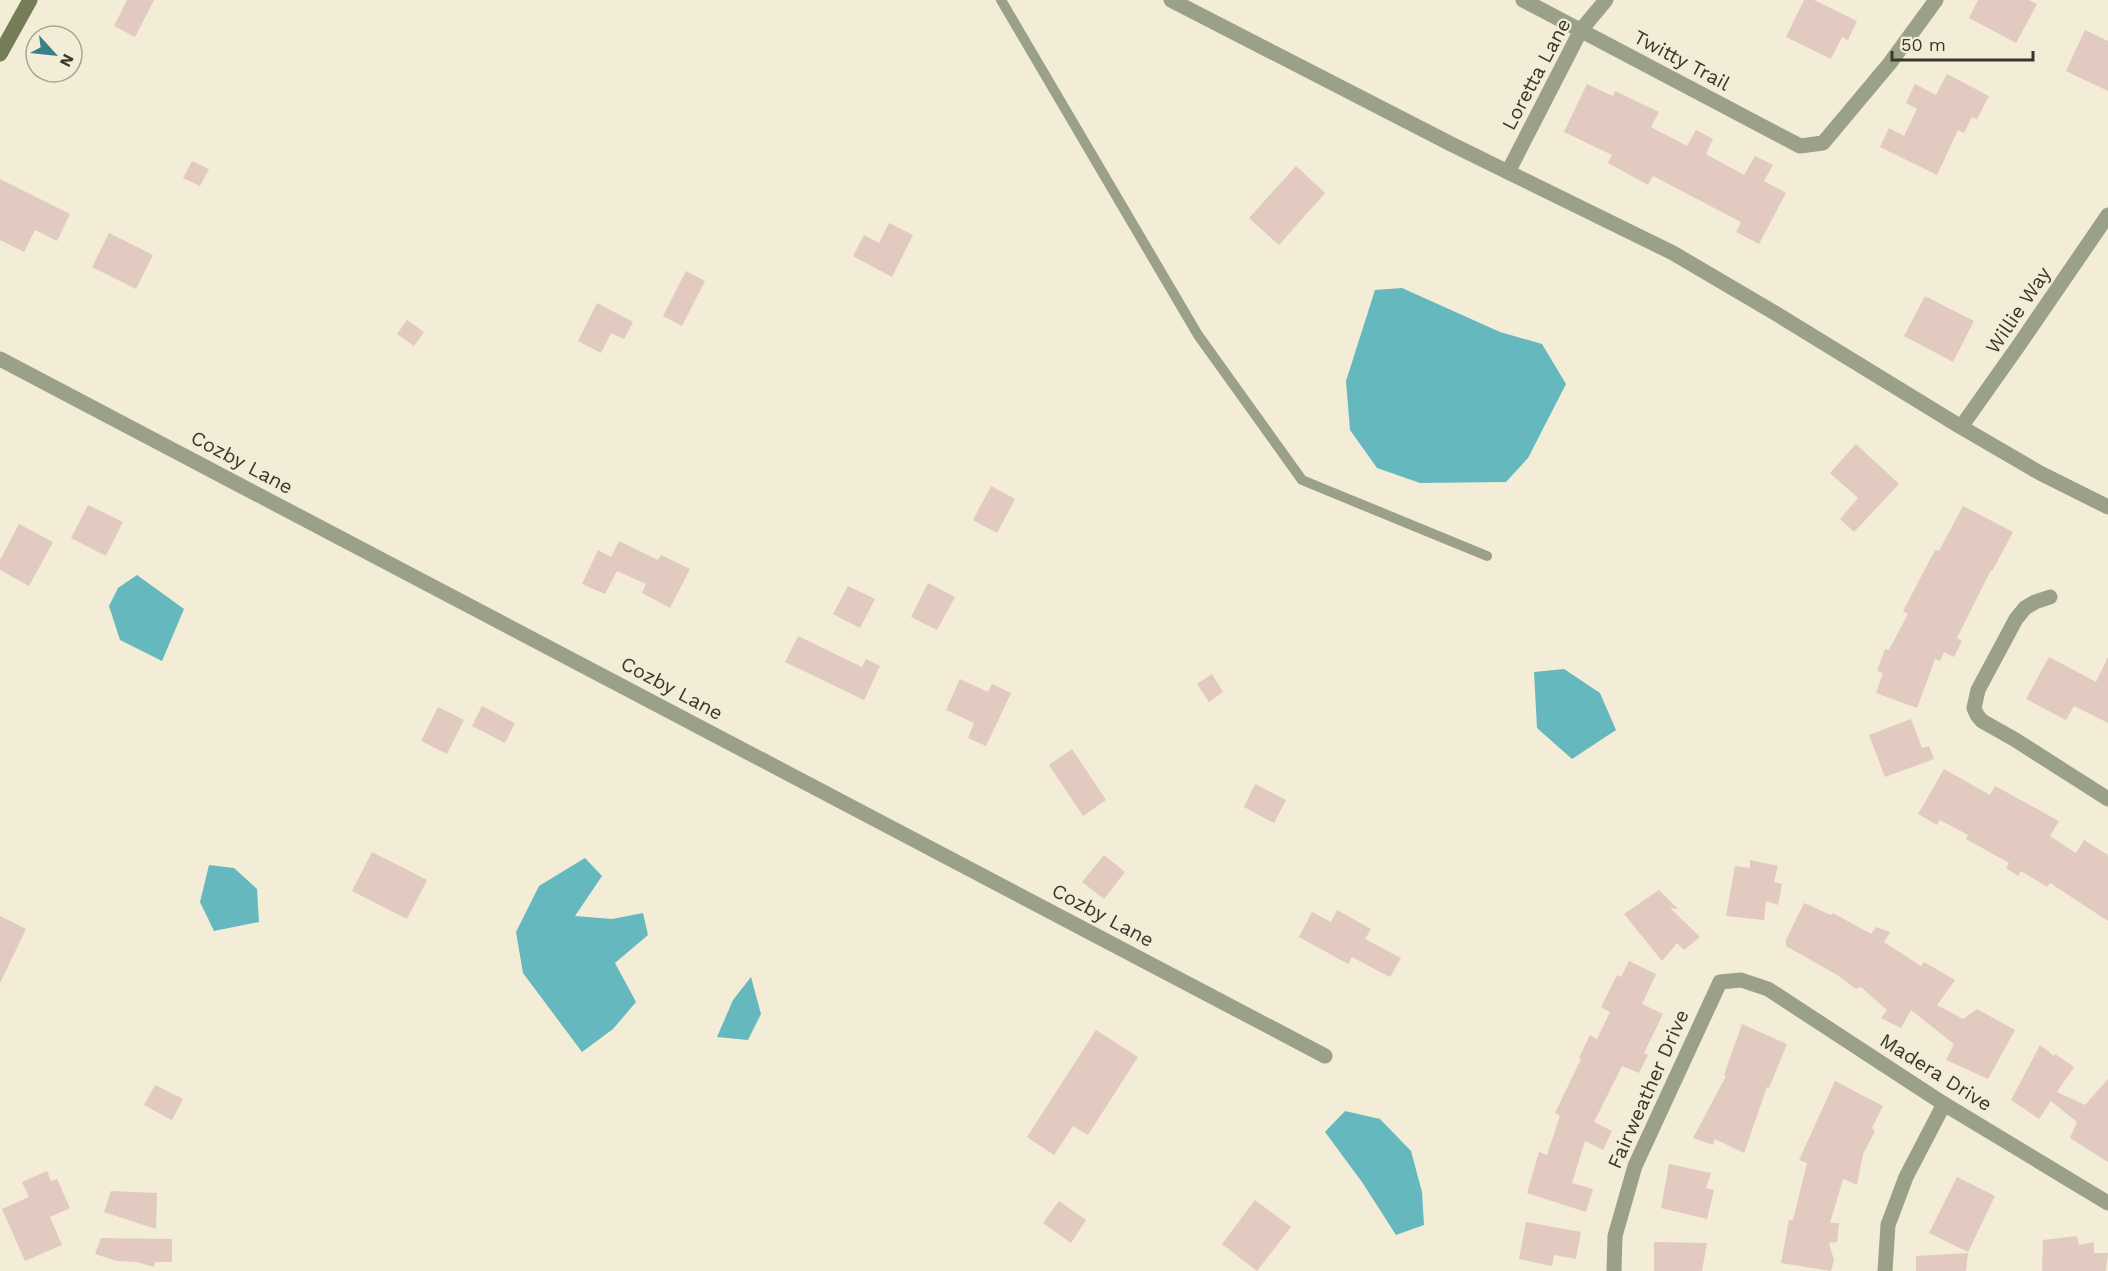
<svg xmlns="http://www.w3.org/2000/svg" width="2108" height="1271" font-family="'Work Sans',sans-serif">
  <rect width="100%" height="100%" fill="#f3ecd6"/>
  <!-- water -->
  <g fill="#65b9be">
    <polygon points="1402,288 1500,332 1542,344 1566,384 1528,458 1506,482 1420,483 1377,468 1350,430 1346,381 1375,290"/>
    <polygon points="137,575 184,609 162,661 120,640 109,606 118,588"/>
    <polygon points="1564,669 1600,693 1616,730 1572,759 1537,728 1534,672"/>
    <polygon points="585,858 602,876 575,916 612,919 643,913 648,935 615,963 636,1002 613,1029 582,1052 523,973 516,932 539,886"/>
    <polygon points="209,865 234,868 257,889 259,922 214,931 200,902"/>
    <polygon points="751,977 761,1014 748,1040 717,1037 733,1000"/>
    <polygon points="1345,1111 1380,1119 1411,1151 1422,1192 1424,1225 1396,1235 1362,1182 1325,1132"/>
  </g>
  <!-- building -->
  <g fill="#e2cac0">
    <polygon points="127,0 154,0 135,37 114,26"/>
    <polygon points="1804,0 1814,0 1857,21 1848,40 1842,37 1831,59 1786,37"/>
    <polygon points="1978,0 2029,0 2037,4 2016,43 1969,18"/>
    <polygon points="2085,30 2108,41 2108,91 2066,71"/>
    <polygon points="1947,74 1989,96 1977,119 1972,117 1964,133 1958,130 1937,175 1880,147 1889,128 1904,136 1917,109 1906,103 1915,84 1936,95"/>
    <polygon points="1587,84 1613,96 1615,91 1659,112 1651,127 1687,146 1696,130 1713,139 1706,154 1744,175 1755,156 1773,165 1764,181 1786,193 1759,244 1736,232 1741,222 1653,176 1648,185 1608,163 1612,155 1564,132"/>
    <polygon points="192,161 209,169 200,186 183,178"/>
    <polygon points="1296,166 1325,193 1279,245 1249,218"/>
    <polygon points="0,179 70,214 57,241 35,230 24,252 0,240"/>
    <polygon points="889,223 913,235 892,277 853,256 864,235 879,243"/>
    <polygon points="109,233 153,255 136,289 92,267"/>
    <polygon points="686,271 705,281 682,326 663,316"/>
    <polygon points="1925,296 1974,321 1953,362 1904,336"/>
    <polygon points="597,303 633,322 624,339 611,333 601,353 578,341"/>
    <polygon points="407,320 424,332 414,346 397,334"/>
    <polygon points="1856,444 1899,484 1854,532 1840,519 1858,498 1830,473"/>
    <polygon points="991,486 1015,499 997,533 973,520"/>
    <polygon points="88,505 123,522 106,556 71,538"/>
    <polygon points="1963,506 2013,532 1992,571 1991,570 1957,638 1962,641 1954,657 1944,652 1940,661 1935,659 1917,708 1876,693 1883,673 1877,671 1885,649 1889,650 1908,614 1903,611 1911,596 1935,550 1939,551"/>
    <polygon points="19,524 53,542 29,586 0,570 0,560"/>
    <polygon points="619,541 658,560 661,555 690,569 670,608 642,593 646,584 617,571 605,594 582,584 598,550 611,557"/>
    <polygon points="928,583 955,597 937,630 911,617"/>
    <polygon points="848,586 875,599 860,628 833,614"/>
    <polygon points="798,636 862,667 866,659 880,666 864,700 785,662"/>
    <polygon points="2049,657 2096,682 2108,657 2108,723 2074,706 2066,720 2026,699"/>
    <polygon points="1212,674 1223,692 1209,702 1197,684"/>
    <polygon points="960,679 988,692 992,684 1011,693 986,746 968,738 974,723 946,710"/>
    <polygon points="482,706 515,723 505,743 472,726"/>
    <polygon points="438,707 464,720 447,754 421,741"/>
    <polygon points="1911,719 1922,748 1929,746 1934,759 1885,777 1869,735"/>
    <polygon points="1072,749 1106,800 1083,816 1049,765"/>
    <polygon points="1944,769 1990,795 1995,786 2059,821 2050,836 2076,853 2084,840 2108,855 2108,921 2050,883 2047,887 2021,871 2018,876 2006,868 2009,863 1966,839 1968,835 1940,820 1937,825 1918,814"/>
    <polygon points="1255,784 1286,800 1274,823 1244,807"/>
    <polygon points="372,852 427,880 407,919 352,891"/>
    <polygon points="1104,855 1125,872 1104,899 1082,882"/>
    <polygon points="1750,860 1778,866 1774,882 1782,884 1778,905 1766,901 1764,920 1726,916 1735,866 1750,868"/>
    <polygon points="1659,890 1678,909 1670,908 1700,937 1684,950 1677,943 1662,961 1624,914"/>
    <polygon points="1804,903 1831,915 1833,913 1871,934 1876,927 1890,932 1884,942 1921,966 1924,962 1955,980 1937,1005 1963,1019 1977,1009 2015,1030 1988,1079 1946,1060 1954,1044 1911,1010 1901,1028 1881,1018 1887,1010 1861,987 1856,989 1839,976 1786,946 1786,940"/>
    <polygon points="1337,910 1371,929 1365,939 1401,958 1390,977 1352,957 1348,964 1299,937 1312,912 1331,922"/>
    <polygon points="0,916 26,929 0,983"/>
    <polygon points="1629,961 1656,974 1642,1004 1663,1014 1644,1053 1648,1055 1639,1073 1622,1066 1594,1122 1612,1131 1603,1150 1585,1141 1572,1183 1593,1189 1586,1212 1527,1193 1539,1152 1547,1155 1560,1116 1555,1113 1581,1059 1579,1058 1590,1035 1597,1039 1610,1012 1601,1007 1617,975 1621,977"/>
    <polygon points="1742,1024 1787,1044 1769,1088 1767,1087 1744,1153 1715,1139 1713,1145 1693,1138 1726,1076 1724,1075"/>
    <polygon points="1096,1030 1138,1057 1088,1135 1073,1126 1054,1155 1027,1137"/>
    <polygon points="2040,1045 2054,1056 2055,1054 2074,1067 2057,1092 2085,1105 2108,1079 2108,1162 2070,1138 2077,1122 2051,1101 2039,1119 2011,1100"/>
    <polygon points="1835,1081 1883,1106 1872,1128 1875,1131 1863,1154 1857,1185 1843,1179 1830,1223 1839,1223 1837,1242 1829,1243 1834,1260 1831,1271 1781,1263 1789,1220 1793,1220 1807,1163 1799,1160"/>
    <polygon points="155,1085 183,1099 172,1120 144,1105"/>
    <polygon points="1669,1164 1711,1173 1706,1188 1714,1190 1707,1219 1661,1208"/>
    <polygon points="47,1171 51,1181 57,1179 70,1208 50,1217 62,1245 25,1261 2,1209 29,1197 22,1182"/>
    <polygon points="1957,1177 1995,1196 1968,1252 1929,1233"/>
    <polygon points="111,1191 157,1193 156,1229 104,1212"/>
    <polygon points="1255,1200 1291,1227 1257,1271 1222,1244"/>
    <polygon points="1059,1201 1086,1220 1071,1243 1043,1223"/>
    <polygon points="1526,1222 1581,1232 1576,1259 1554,1255 1552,1266 1519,1259"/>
    <polygon points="2077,1236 2079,1245 2094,1242 2094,1253 2108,1253 2106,1271 2042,1271 2043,1240"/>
    <polygon points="101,1238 172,1239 172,1262 155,1262 154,1267 137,1262 117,1261 95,1254"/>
    <polygon points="1654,1242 1707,1243 1702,1271 1654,1271"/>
    <polygon points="1968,1253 1966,1271 1916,1271 1916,1256"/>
  </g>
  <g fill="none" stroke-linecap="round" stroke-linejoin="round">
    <!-- lane -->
    <polyline stroke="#9aa188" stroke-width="10" points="1001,0 1198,335 1302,480 1487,556"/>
    <!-- street -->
    <g stroke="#9aa188" stroke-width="15">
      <polyline points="1171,0 1451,144 1673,253 1775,313 1961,427 2040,473 2108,507"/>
      <polyline points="1523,0 1800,146 1823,143 1890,63 1936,0"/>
      <polyline points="1508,172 1581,30 1606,0"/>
      <polyline points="0,359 1325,1056"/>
      <polyline points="1961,427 2019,345 2108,215"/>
      <polyline points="2050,597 2035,602 2025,608 2016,619 1978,690 1974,708 1977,715 1982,721 2014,739 2108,799"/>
      <polyline points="1614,1271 1615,1236 1635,1166 1720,982 1741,980 1768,989 1944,1104 2108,1203"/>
      <polyline points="1885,1271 1888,1225 1906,1177 1944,1104"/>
    </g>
    <!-- secondary -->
    <polyline stroke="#747d57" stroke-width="15" points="0,54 30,0"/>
  </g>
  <g text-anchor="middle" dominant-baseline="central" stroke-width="4.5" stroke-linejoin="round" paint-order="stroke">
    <!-- street labels -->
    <g font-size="20" fill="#39372e" stroke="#f3ecd6">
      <text transform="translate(1682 60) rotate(28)">Twitty Trail</text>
      <text transform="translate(1536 74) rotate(-62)">Loretta Lane</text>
      <text transform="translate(2018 310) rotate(-56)">Willie Way</text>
      <text transform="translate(242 462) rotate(28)">Cozby Lane</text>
      <text transform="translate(672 688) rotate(28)">Cozby Lane</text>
      <text transform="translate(1103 915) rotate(28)">Cozby Lane</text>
      <text transform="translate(1936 1072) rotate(32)">Madera Drive</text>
      <text transform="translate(1648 1089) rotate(-66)">Fairweather Drive</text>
    </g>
  </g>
  <!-- north arrow -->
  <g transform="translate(54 54) rotate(117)"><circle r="28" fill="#f3ecd6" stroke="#a9a493" stroke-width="1.5"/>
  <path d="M0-4.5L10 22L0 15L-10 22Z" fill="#3a7f8b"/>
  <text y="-9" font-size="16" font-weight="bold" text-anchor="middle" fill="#39372e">N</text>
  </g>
  <!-- scale -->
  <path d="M1892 51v9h141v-9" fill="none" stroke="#39372e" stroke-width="3"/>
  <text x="1901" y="51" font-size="18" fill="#39372e" stroke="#f3ecd6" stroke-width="4.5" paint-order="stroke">50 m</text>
</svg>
